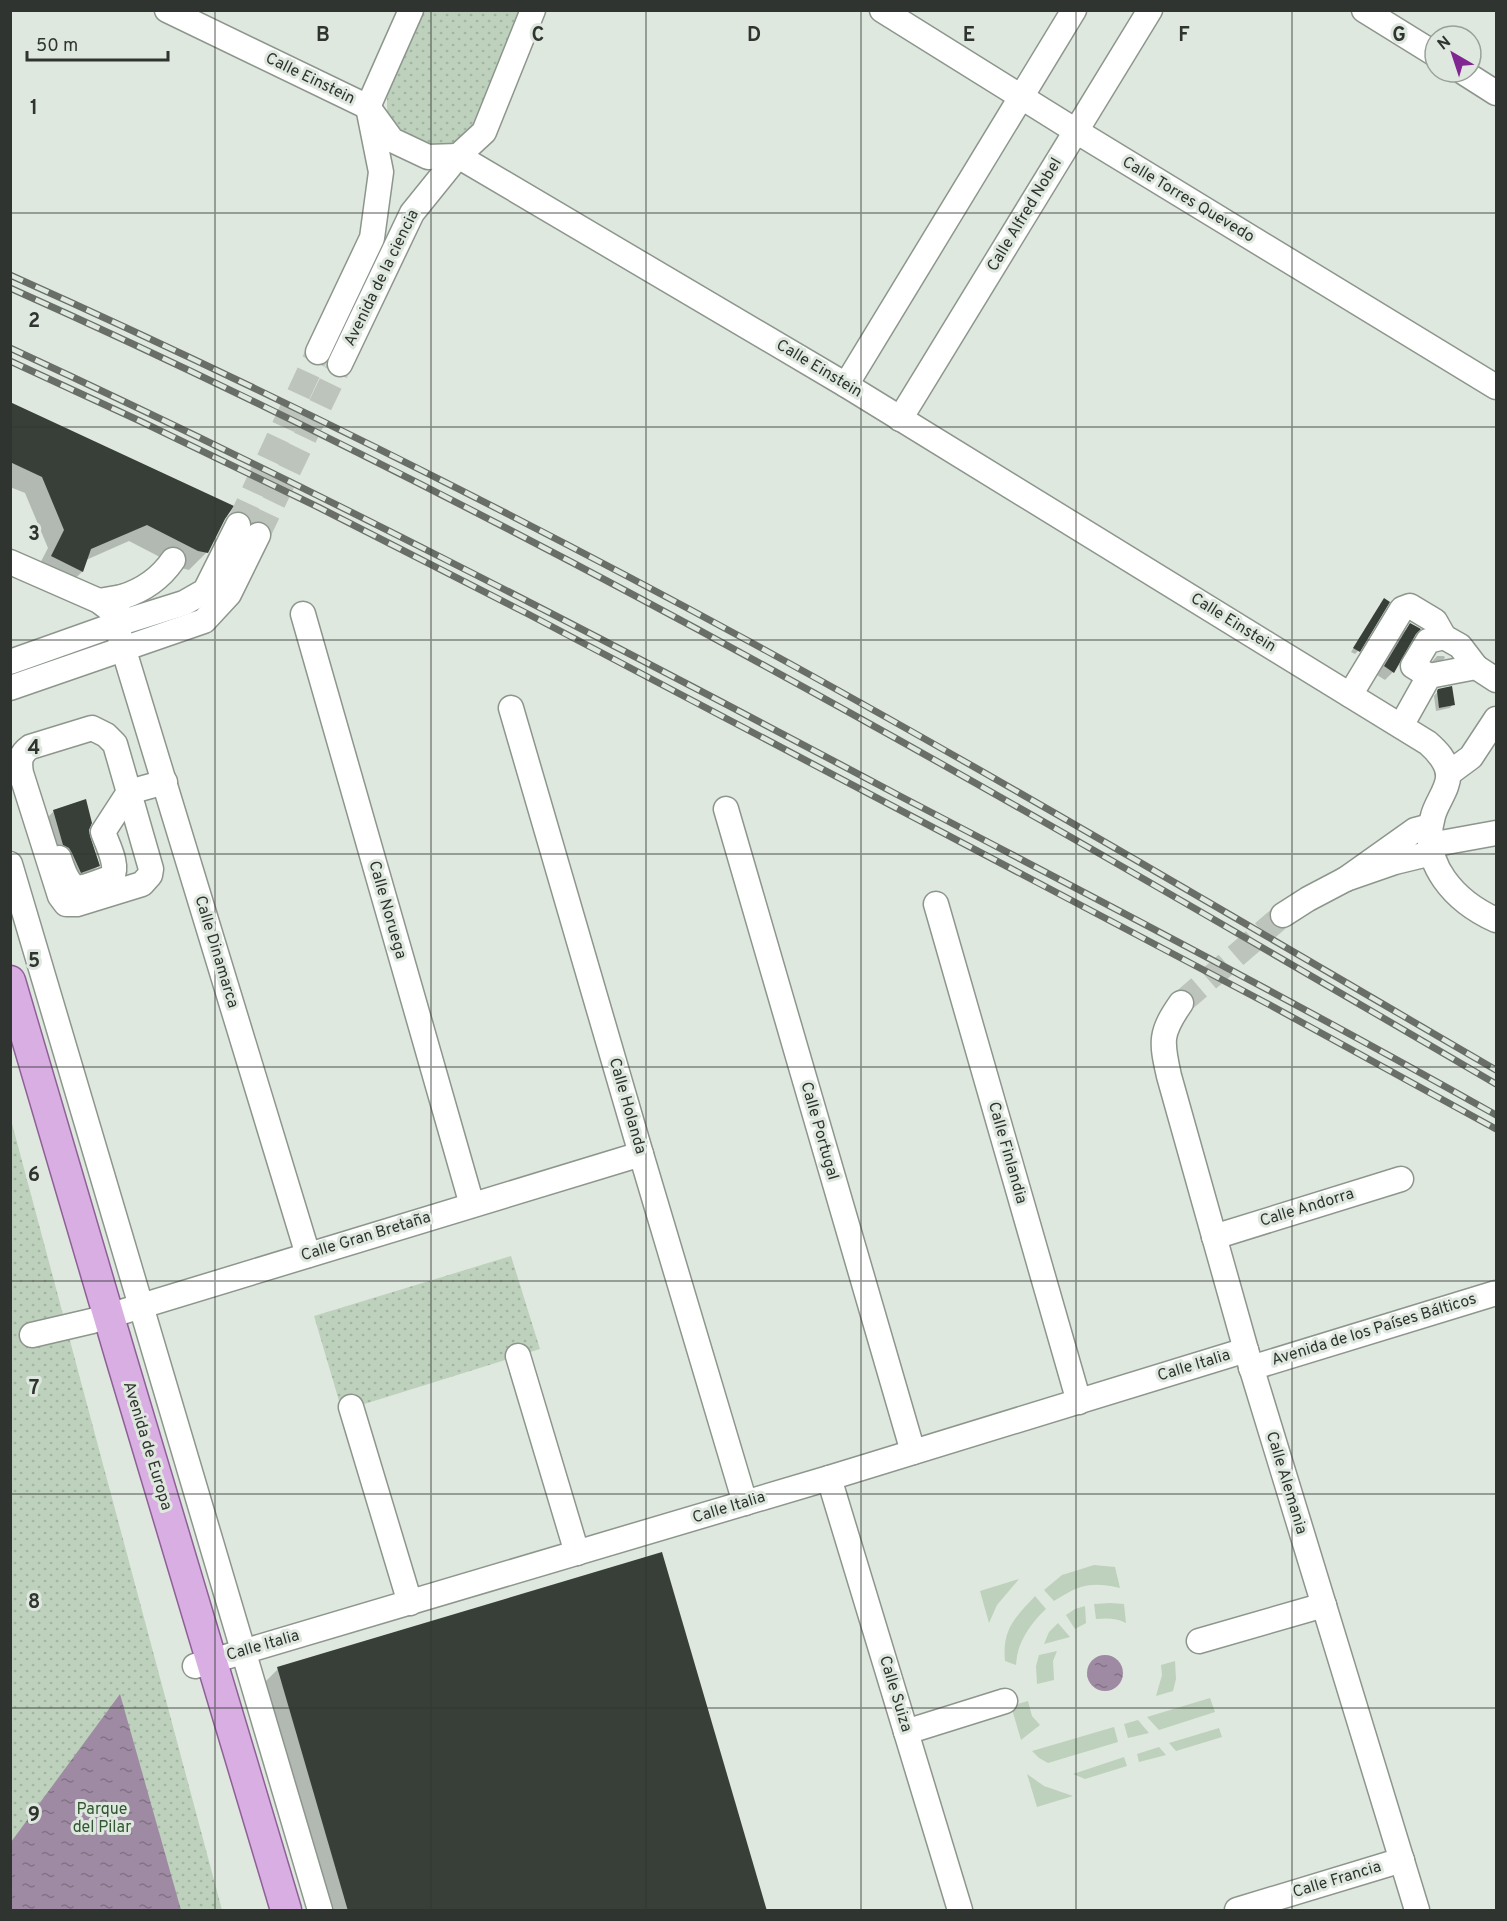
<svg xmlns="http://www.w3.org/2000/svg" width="1507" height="1921" font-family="Overpass,sans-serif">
  <defs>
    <pattern id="park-dots" width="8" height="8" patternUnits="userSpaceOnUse" patternTransform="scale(1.5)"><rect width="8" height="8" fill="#bdd1bc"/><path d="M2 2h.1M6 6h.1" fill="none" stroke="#a3b4a2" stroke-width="1.8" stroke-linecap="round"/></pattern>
    <pattern id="water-ripples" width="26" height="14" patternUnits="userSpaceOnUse" patternTransform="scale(1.5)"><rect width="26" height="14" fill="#9f8aa3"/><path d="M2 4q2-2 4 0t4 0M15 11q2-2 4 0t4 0" fill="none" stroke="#827285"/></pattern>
  </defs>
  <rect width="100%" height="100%" fill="#dfe8df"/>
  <!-- grass -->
  <g fill="#bdd1bc">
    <path d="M1094,1565l21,2 5,21c-30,-7 -41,-3 -66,13l-10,-11 18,-15z"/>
    <polygon points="1019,1579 997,1605 989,1623 980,1591"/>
    <path d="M1035,1596l11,13c-16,15 -29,34 -30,56l-11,-4c-3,-32 10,-43 30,-65z"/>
    <path d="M1110,1603l14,1 2,19c-10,-5 -18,-5 -30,-4l-2,-15z"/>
    <polygon points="1085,1606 1086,1623 1075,1629 1066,1615 1075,1609"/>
    <polygon points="1058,1623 1070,1637 1044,1644 1049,1632"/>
    <polygon points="1057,1651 1053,1661 1054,1680 1037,1684 1036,1666 1039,1655"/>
    <polygon points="1175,1661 1176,1679 1173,1691 1156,1696 1162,1675 1161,1665"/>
    <polygon points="1210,1698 1215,1712 1159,1730 1147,1717"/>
    <polygon points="1028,1701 1032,1716 1040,1725 1021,1740 1011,1706"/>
    <polygon points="1138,1720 1149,1733 1128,1738 1124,1724"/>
    <polygon points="1114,1727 1118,1742 1048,1763 1039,1758 1032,1751"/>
    <polygon points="1219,1728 1222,1737 1176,1751 1169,1743"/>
    <polygon points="1159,1747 1166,1755 1139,1762 1137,1754"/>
    <polygon points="1124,1757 1127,1766 1085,1779 1073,1774"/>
    <polygon points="1027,1774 1044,1786 1073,1796 1037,1807"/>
  </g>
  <!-- park -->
  <g fill="url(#park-dots)">
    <path d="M421,11h100l-43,106c-7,12 -15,24 -30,28 -17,4 -52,-13 -59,-30 -2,-3 -2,-9 -2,-13 -1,-22 24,-69 34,-91z"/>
    <polygon points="10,1116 222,1910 11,1910"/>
    <polygon points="511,1256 540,1349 342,1411 314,1316"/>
  </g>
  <!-- water -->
  <g fill="url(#water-ripples)">
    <circle cx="1105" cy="1673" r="18"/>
    <polygon points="120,1694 181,1910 11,1910 11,1842"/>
  </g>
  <!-- shadow -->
  <g fill="#0003">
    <polygon points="10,404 224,518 207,552 189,570 181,568 129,541 86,560 82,572 65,588 35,573 48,548 25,493 10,487"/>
    <polygon points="1384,600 1358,651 1355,654 1351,652"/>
    <polygon points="1411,625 1393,672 1385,680 1377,675 1402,633"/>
    <polygon points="1437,656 1444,656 1445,658 1441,661 1431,663"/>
    <polygon points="1439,690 1453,704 1450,708 1436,711 1434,696"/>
    <polygon points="54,811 87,830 98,866 85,879 68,884 41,824"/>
    <polygon points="278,1669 766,1910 326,1910 261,1686"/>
  </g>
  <!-- building -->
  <g fill="#383f38">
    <polygon points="10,402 234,506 225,519 208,553 198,551 147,525 91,549 83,572 51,556 64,530 42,477 10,462"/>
    <polygon points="1384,598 1390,602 1360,652 1353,648"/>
    <polygon points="1410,623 1421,629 1416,634 1394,673 1384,666"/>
    <polygon points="1452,686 1455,705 1439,708 1437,691 1438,689"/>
    <polygon points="86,799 92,823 89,830 90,836 100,866 81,873 72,853 69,848 63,845 53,810"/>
    <polygon points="662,1552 767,1911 348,1911 277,1667"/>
  </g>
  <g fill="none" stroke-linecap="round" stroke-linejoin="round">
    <!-- minor-tunnel -->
    <g stroke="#bcc4bc" stroke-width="24" stroke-dasharray="24 12" stroke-linecap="butt">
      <polyline points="238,525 318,352"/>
      <polyline points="258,535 340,364"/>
      <polyline points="1181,1003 1283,915"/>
    </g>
    <defs>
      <g id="minor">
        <path d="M167,10l201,97 24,33 36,17 30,-1 388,229 582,358c9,8 18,17 20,30 2,14 -12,30 -15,43 -14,48 23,86 63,104"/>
        <polyline points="882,10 1076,131 1496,387"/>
        <polyline points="1364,10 1435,54"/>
        <polyline points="1463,72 1496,93"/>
        <polyline points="318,352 372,238 381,172 368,107 411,10"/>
        <polyline points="340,364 412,213 458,156 484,132 533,10"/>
        <polyline points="846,385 1074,10"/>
        <polyline points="900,419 1150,10"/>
        <polyline points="10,562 99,601 112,611"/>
        <path d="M122,597c22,-7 38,-18 51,-37"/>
        <polyline points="99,601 122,597 112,611 308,1255"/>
        <polyline points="303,614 472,1205"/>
        <polyline points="10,662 117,624 184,603 205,591 238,525"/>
        <polyline points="1429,676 1413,666 1428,641 1444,637 1460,646 1476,667"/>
        <polyline points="10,688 204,621 229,594 258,535"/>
        <polyline points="1350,695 1402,609 1410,606 1435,621 1444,637"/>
        <polyline points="511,708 641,1154 745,1503"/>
        <polyline points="1401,726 1429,676 1476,667 1496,680"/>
        <path d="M92,728l14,7 9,9 36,125 -1,6 -8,9 -65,20h-11l-6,-8 -39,-123c-2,-12 -1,-19 9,-26z"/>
        <polyline points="1448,774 1471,757 1496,719"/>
        <polyline points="726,809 913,1452"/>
        <polyline points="1430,826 1415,830 1346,879 1395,862 1432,853"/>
        <polyline points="1430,845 1496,833"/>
        <path d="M59,858c13,40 19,31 53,19 7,-12 -5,-33 -9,-45l26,-40 36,-10"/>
        <polyline points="10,864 320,1910"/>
        <polyline points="936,904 1079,1402"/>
        <polyline points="1283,915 1308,899 1346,879"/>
        <path d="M1181,1003c-21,30 -20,38 -12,73l77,274 171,560"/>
        <polyline points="1214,1237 1401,1179"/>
        <polyline points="32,1335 92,1321 641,1154"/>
        <polyline points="518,1356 577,1553"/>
        <polyline points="1251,1368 1496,1293"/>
        <polyline points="351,1407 410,1603"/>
        <polyline points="829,1478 960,1910"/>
        <polyline points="1199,1641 1324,1605"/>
        <polyline points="195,1666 829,1478 1246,1350"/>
        <polyline points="906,1732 1005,1701"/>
        <polyline points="1237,1910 1402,1860"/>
      </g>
      <polyline id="major" points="10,981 121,1358 286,1910"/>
    </defs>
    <!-- minor casing -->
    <use href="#minor" stroke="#8d968d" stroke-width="27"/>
    <!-- major casing -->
    <use href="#major" stroke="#8e6097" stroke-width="33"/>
    <!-- minor -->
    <use href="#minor" stroke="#fff" stroke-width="24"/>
    <!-- major -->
    <use href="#major" stroke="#d9aee2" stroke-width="30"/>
    <defs>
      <g id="rail">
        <path d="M10,275c253,113 501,237 744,369 251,137 496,283 742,426"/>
        <path d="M10,288c514,229 1001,512 1486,796"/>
        <path d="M10,348c301,139 594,291 886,446 201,105 403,210 600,321"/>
        <polyline points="10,361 140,421 320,508 528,614 1270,1005 1496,1129"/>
      </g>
    </defs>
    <!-- rail casing -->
    <use href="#rail" stroke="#696e69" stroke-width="7"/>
    <!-- rail -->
    <use href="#rail" stroke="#dfe8df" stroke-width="4.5" stroke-dasharray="14" stroke-linecap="butt"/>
  </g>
  <!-- grid -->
  <path fill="none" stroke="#303430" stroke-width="1.5" stroke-opacity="0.55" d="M215,10v1900M431,10v1900M646,10v1900M861,10v1900M1076,10v1900M1292,10v1900M10,213h1486M10,427h1486M10,640h1486M10,854h1486M10,1067h1486M10,1281h1486M10,1494h1486M10,1708h1486"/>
  <g text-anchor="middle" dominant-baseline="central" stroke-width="6" stroke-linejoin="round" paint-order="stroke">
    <!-- street labels -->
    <g font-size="16" fill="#303430" stroke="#dfe8df">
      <text transform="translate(310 79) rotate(26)">Calle Einstein</text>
      <text transform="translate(1188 200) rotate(31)">Calle Torres Quevedo</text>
      <text transform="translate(1025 215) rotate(-59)">Calle Alfred Nobel</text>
      <text transform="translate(382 278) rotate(-64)">Avenida de la ciencia</text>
      <text transform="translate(819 369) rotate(31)">Calle Einstein</text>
      <text transform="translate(1233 623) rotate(32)">Calle Einstein</text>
      <text transform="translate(387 910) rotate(74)">Calle Noruega</text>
      <text transform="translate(216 952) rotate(73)">Calle Dinamarca</text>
      <text transform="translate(627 1106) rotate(74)">Calle Holanda</text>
      <text transform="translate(819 1131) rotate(74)">Calle Portugal</text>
      <text transform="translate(1007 1153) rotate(74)">Calle Finlandia</text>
      <text transform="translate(1307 1208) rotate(-17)">Calle Andorra</text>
      <text transform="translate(366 1237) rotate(-17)">Calle Gran Bretaña</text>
      <text transform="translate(1374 1330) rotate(-17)">Avenida de los Países Bálticos</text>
      <text transform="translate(1194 1366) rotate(-17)">Calle Italia</text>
      <text transform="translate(147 1446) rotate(73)">Avenida de Europa</text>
      <text transform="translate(1286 1483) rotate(73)">Calle Alemania</text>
      <text transform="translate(729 1508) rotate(-17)">Calle Italia</text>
      <text transform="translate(263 1646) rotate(-16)">Calle Italia</text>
      <text transform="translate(895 1694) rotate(73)">Calle Suiza</text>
      <text transform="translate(1337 1880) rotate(-17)">Calle Francia</text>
    </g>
    <!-- park labels -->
    <g font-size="16" fill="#315632" stroke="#dfe8df">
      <text x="102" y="1810">Parque<tspan x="102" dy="18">del Pilar</tspan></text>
    </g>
  </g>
  <g font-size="20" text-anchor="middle" font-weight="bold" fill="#303430" stroke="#dfe8df" stroke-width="6" stroke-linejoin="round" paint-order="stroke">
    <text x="323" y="41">B</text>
    <text x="538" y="41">C</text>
    <text x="754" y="41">D</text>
    <text x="969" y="41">E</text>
    <text x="1184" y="41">F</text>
    <text x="1399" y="41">G</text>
    <text x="34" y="114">1</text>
    <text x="34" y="327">2</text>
    <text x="34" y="540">3</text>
    <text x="34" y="754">4</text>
    <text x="34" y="967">5</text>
    <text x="34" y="1181">6</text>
    <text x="34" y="1394">7</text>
    <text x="34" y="1608">8</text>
    <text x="34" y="1821">9</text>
  </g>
  <!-- border -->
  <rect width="1507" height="1921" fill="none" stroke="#303430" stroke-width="24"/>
  <!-- north arrow -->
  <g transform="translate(1453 54) rotate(321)"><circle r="28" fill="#dfe8df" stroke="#99a099" stroke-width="1.5"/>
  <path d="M0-4.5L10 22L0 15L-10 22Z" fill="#812592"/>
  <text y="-9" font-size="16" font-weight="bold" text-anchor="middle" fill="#303430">N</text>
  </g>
  <!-- scale -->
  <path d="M27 51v9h141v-9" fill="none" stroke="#303430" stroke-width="3"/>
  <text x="36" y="51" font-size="18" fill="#303430" stroke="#dfe8df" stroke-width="4.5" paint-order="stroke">50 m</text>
</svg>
